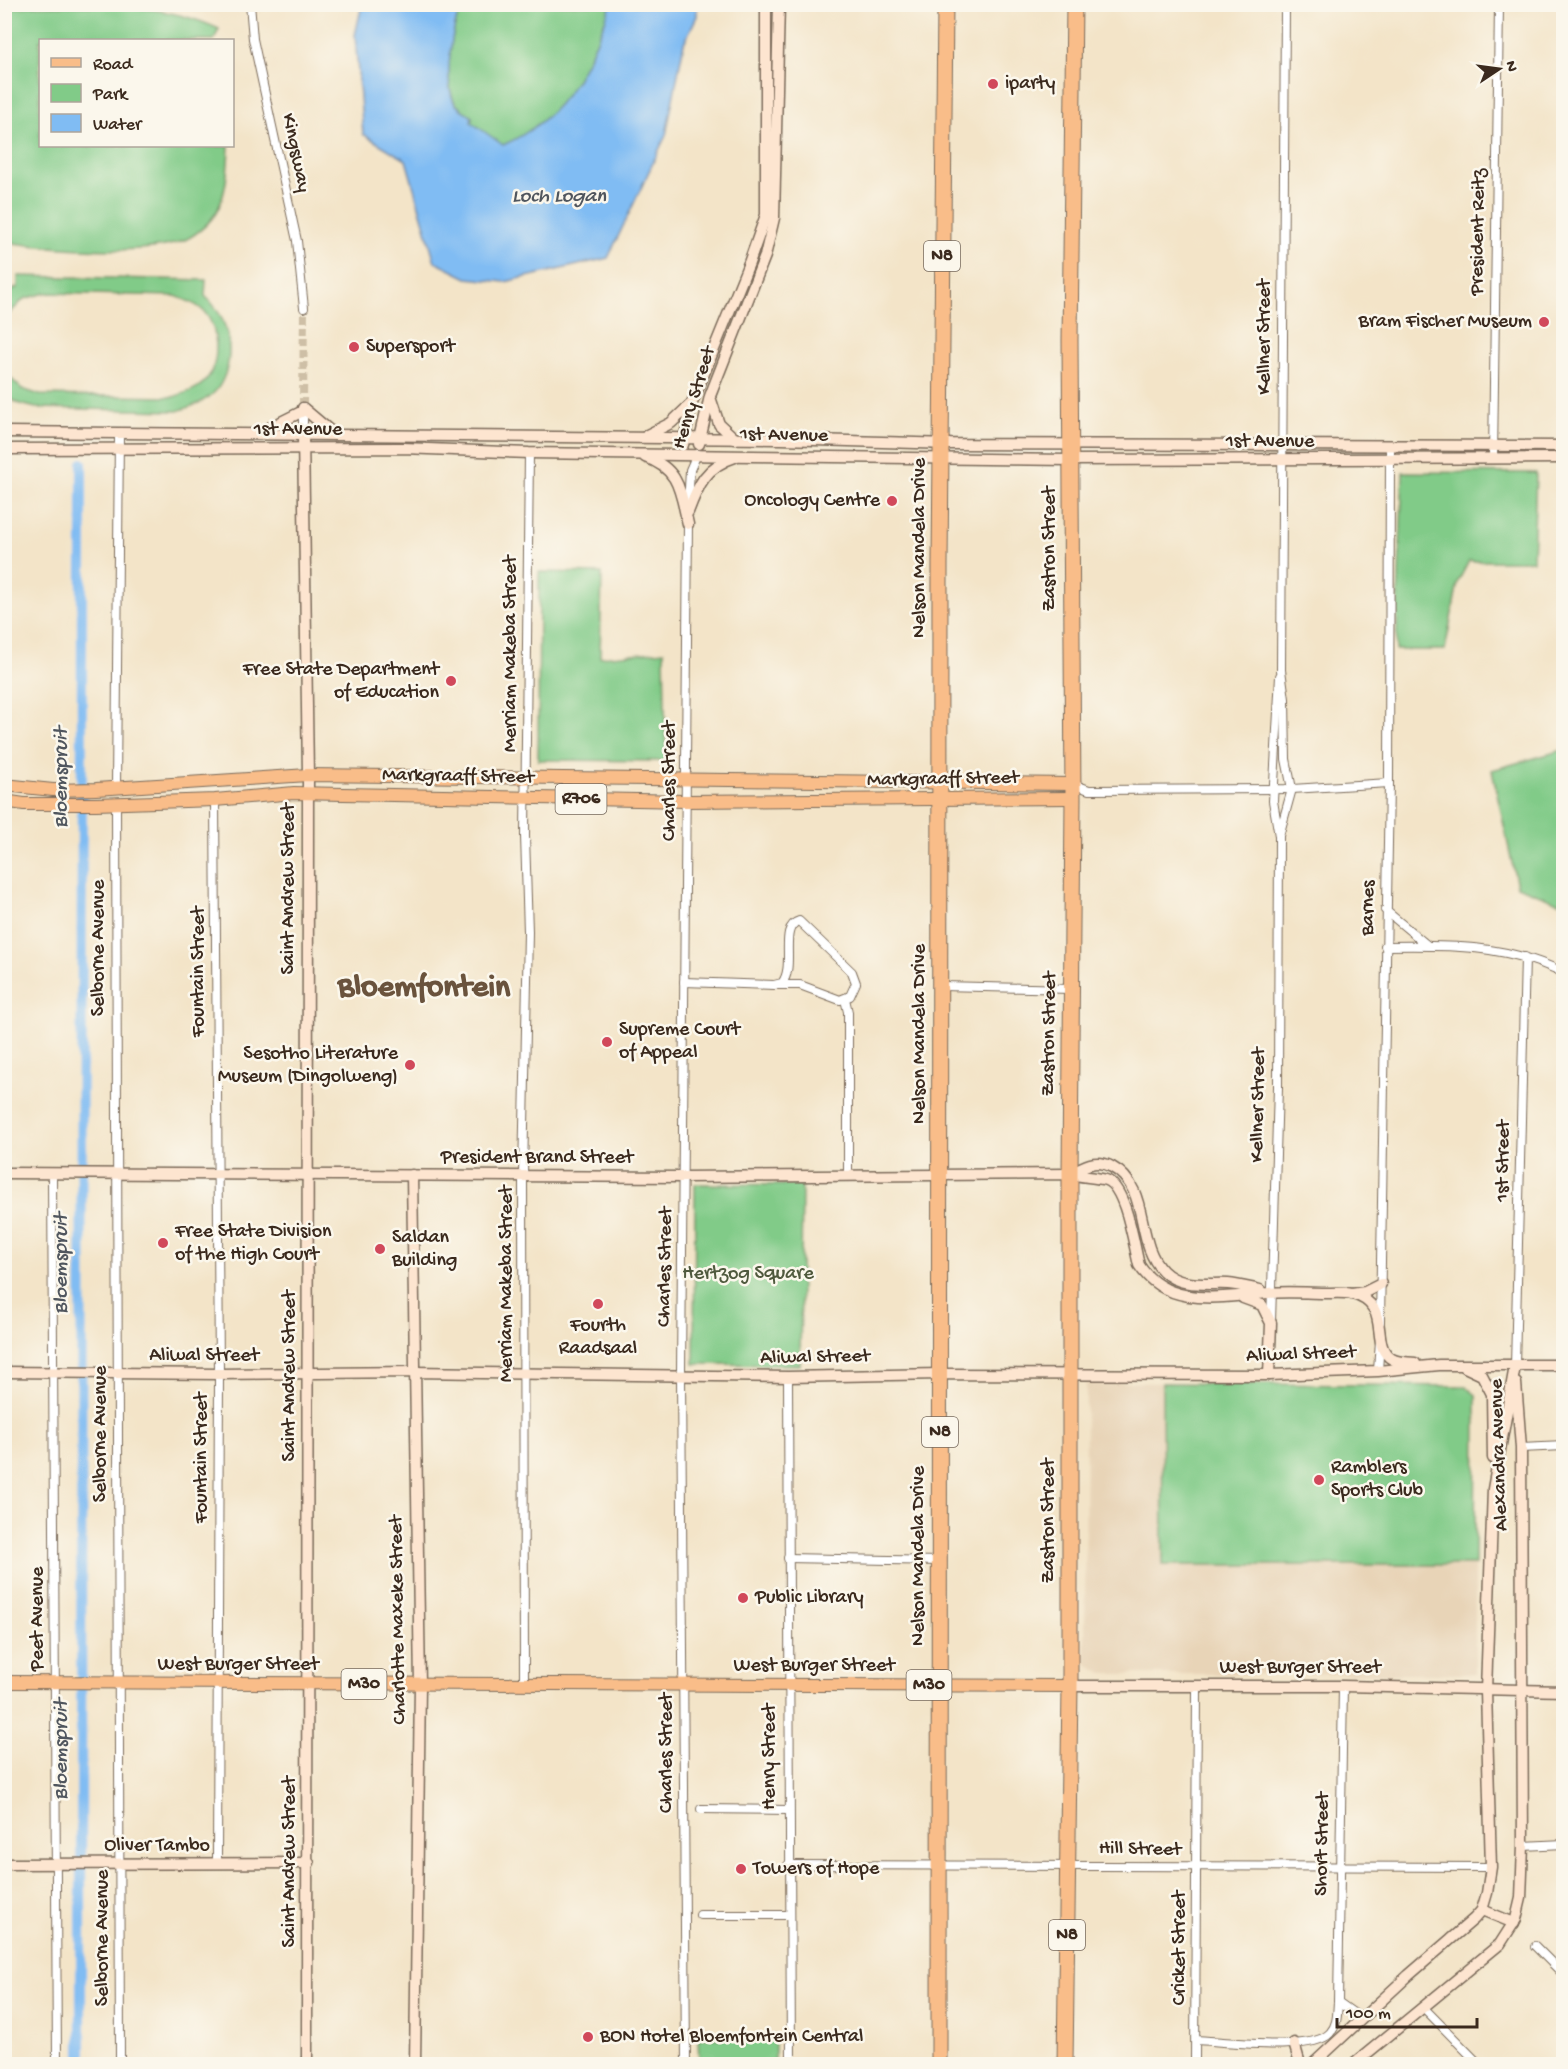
<svg xmlns="http://www.w3.org/2000/svg" width="1568" height="2069" font-family="'Gochi Hand',sans-serif">
  <rect width="100%" height="100%" fill="#fbf7ec"/>
  <filter id="ink" filterUnits="userSpaceOnUse"><feTurbulence type="fractalNoise" baseFrequency=".0167" numOctaves="2"/><feDisplacementMap in="SourceGraphic" scale="12" xChannelSelector="R" yChannelSelector="G"/><feConvolveMatrix kernelMatrix="1 2 1 2 8 2 1 2 1" color-interpolation-filters="sRGB"/></filter>
  <filter id="wash" filterUnits="userSpaceOnUse"><feTurbulence type="fractalNoise" baseFrequency=".008" numOctaves="4" result="noise"/><feDisplacementMap in="SourceGraphic" scale="24" xChannelSelector="R" yChannelSelector="G"/><feGaussianBlur stdDeviation="1.35" result="paint"/><feColorMatrix in="noise" values="0 0 0 0 0 0 0 0 0 0 0 0 0 0 0 0 0 1.4 0 .05"/><feComposite in="paint" operator="in"/></filter>
  <g filter="url(#wash)">
    <rect width="100%" height="100%" fill="#f3e4c8"/>
    <!-- built -->
    <polygon fill="#e8d4b7" points="1086,1382 1162,1383 1164,1565 1475,1565 1475,1674 1105,1674 1085,1663"/>
    <!-- green -->
    <g fill="#81cb88" stroke="#5e7a53" stroke-width="1.5">
      <path d="M462,5h149c-22,60 -46,113 -108,141l-32,-24 1,-5c-5,-4 -15,-10 -18,-16 -11,-23 -2,-74 8,-96z"/>
      <path d="M31,6c64,0 128,-5 188,23l-5,11h-174v106h189c-1,21 -2,48 -13,67 -8,12 -22,24 -36,29 -40,14 -132,6 -175,0v-233z"/>
      <path d="M18,276l188,4 -1,16c24,22 32,59 15,89 -8,14 -28,22 -43,26l-141,-3 -16,-4 -15,-8v-23l17,16 18,6 133,2c11,-4 25,-7 33,-17 15,-18 13,-57 -6,-72 -8,-6 -17,-9 -25,-12l-130,-3 -21,6 -19,19v-24l13,-7z"/>
      <polygon points="1403,472 1536,473 1533,561 1469,561 1458,582 1445,650 1396,650"/>
      <polygon points="539,572 602,573 600,657 664,651 666,761 538,760"/>
      <polygon points="1563,750 1564,750 1563,904 1517,886 1492,770"/>
      <polygon points="695,1184 802,1185 800,1365 694,1364"/>
      <polygon points="1162,1383 1466,1386 1476,1395 1475,1565 1163,1565"/>
      <polygon points="698,2038 775,2038 775,2064 699,2064"/>
    </g>
    <!-- water -->
    <path fill="#80bcf3" stroke="#5e7388" stroke-width="1.5" d="M362,5h100c-10,21 -19,74 -8,97 3,5 13,11 18,15l-1,5 32,23c62,-27 86,-80 108,-140h86v11l-13,27 -18,92 -58,123 -103,24 -38,-4 -32,-16 -29,-102 -43,-26 -8,-99z"/>
    <g fill="none" stroke-linecap="round" stroke-linejoin="round">
      <!-- canal -->
      <polyline stroke="#80bcf3" stroke-width="10" points="81,2064 82,463"/>
    </g>
  </g>
  <g filter="url(#ink)">
    <g fill="none" stroke-linecap="round" stroke-linejoin="round">
      <!-- street-tunnel -->
      <polyline stroke="#cebfa6" stroke-width="8" stroke-dasharray="8 4" stroke-linecap="butt" points="303,406 304,308"/>
      <defs>
        <g id="street">
          <polyline points="250,4 253,39 297,241 304,308"/>
          <polyline points="303,407 303,435"/>
          <polyline points="1493,459 1499,4"/>
          <polyline points="688,507 690,470 697,454"/>
          <polyline points="1073,784 1089,790 1292,789 1389,783"/>
          <polyline points="116,788 119,433"/>
          <polyline points="215,800 219,1374 217,1864"/>
          <polyline points="116,804 120,2064"/>
          <polyline points="1279,836 1292,789 1286,759 1285,699 1281,670 1285,4"/>
          <polyline points="1385,910 1427,945"/>
          <path d="M1385,946c62,-1 122,-2 179,27"/>
          <path d="M684,982l90,3 8,-2c14,-17 -4,-56 17,-62l53,51 4,11 -6,13 -10,4 -40,-15h-22"/>
          <polyline points="942,986 1071,989"/>
          <polyline points="845,999 848,1012 848,1175"/>
          <polyline points="52,1174 57,2064"/>
          <polyline points="1271,1322 1278,1087 1279,836 1273,801 1280,676"/>
          <polyline points="1380,1322 1389,783 1390,446"/>
          <polyline points="1515,1366 1525,957"/>
          <polyline points="1378,1371 1380,1340"/>
          <polyline points="788,1377 791,2064"/>
          <polyline points="1521,1448 1564,1446"/>
          <polyline points="788,1558 940,1561"/>
          <polyline points="524,1683 523,1175 528,932 525,836 529,453"/>
          <polyline points="701,1809 788,1810"/>
          <polyline points="1523,1846 1564,1844"/>
          <polyline points="788,1865 1491,1867"/>
          <polyline points="700,1915 788,1915"/>
          <polyline points="1535,1946 1564,1975"/>
          <polyline points="1338,2002 1362,2019"/>
          <polyline points="1423,2007 1479,2064"/>
          <path d="M1196,2040c27,1 116,13 134,-7 8,-8 7,-20 8,-31l5,-316"/>
          <polyline points="686,2064 681,1375 688,520"/>
          <polyline points="1195,2064 1197,1687"/>
        </g>
        <g id="secondary">
          <polyline points="711,400 719,424 735,439"/>
          <polyline points="303,408 335,435"/>
          <polyline points="4,432 781,439 950,444 1564,446"/>
          <polyline points="257,434 303,411"/>
          <polyline points="303,435 308,775 307,2064"/>
          <polyline points="647,435 671,423 690,405"/>
          <polyline points="699,444 710,396 765,256 774,218 779,4"/>
          <polyline points="683,445 692,403 749,263 766,215 766,4"/>
          <polyline points="4,449 403,448 529,453 1070,460 1564,458"/>
          <path d="M645,457c35,12 35,34 43,67"/>
          <path d="M688,512c10,-27 18,-46 47,-55"/>
          <path d="M4,1173l679,4 387,-3c10,3 28,3 36,6 20,7 28,66 33,85 29,45 85,31 130,28 19,-2 37,0 56,0 8,0 19,-1 27,1 42,11 16,51 40,65 6,4 16,3 23,4"/>
          <path d="M1070,1174c13,-8 26,-16 42,-7 39,21 22,75 51,104 17,17 44,12 65,13 11,1 22,4 32,6"/>
          <polyline points="412,1175 420,1685 415,2064"/>
          <polyline points="1352,1294 1365,1292 1381,1284"/>
          <polyline points="1243,1298 1262,1305 1271,1323 1269,1375"/>
          <polyline points="1465,1367 1482,1375 1492,1394 1493,1458"/>
          <polyline points="4,1372 219,1374 413,1372 788,1377 940,1374 1269,1375 1378,1371 1439,1365 1564,1365"/>
          <polyline points="1070,1686 1343,1686 1564,1691"/>
          <polyline points="4,1864 309,1863"/>
          <polyline points="1482,1910 1514,1923"/>
          <polyline points="1294,2043 1300,2064"/>
          <polyline points="1313,2064 1409,1975 1474,1919 1482,1910 1487,1893 1491,1867 1486,1691 1493,1489 1515,1366"/>
          <polyline points="1354,2064 1500,1944 1516,1919 1521,1898 1523,1846 1521,1448 1516,1383"/>
        </g>
        <g id="primary">
          <polyline points="4,785 53,790 96,789 308,775 1073,784"/>
          <polyline points="4,801 24,804 96,804 215,800 294,793 686,801 1073,798"/>
          <polyline points="4,1682 1070,1686"/>
        </g>
        <g id="highway">
          <polyline points="939,2064 940,564 945,4"/>
          <polyline points="1065,2064 1070,1686 1070,1174 1073,798 1070,340 1074,4"/>
        </g>
      </defs>
      <!-- street casing -->
      <use href="#street" stroke="#7b6b5a" stroke-width="10"/>
      <!-- secondary casing -->
      <use href="#secondary" stroke="#7b6b5a" stroke-width="13"/>
      <!-- primary casing -->
      <use href="#primary" stroke="#7b6b5a" stroke-width="14"/>
      <!-- highway casing -->
      <use href="#highway" stroke="#7b6b5a" stroke-width="17"/>
      <!-- street -->
      <use href="#street" stroke="#fff" stroke-width="8"/>
      <!-- secondary -->
      <use href="#secondary" stroke="#fde5d0" stroke-width="10"/>
      <!-- primary -->
      <use href="#primary" stroke="#f9bd89" stroke-width="12"/>
      <!-- highway -->
      <use href="#highway" stroke="#f9bd89" stroke-width="15"/>
    </g>
  </g>
  <!-- markers -->
  <g fill="#d1495b" stroke="#fbf7ec" stroke-width="2">
    <circle cx="993" cy="84" r="6"/>
    <circle cx="1544" cy="322" r="6"/>
    <circle cx="354" cy="347" r="6"/>
    <circle cx="892" cy="501" r="6"/>
    <circle cx="451" cy="681" r="6"/>
    <circle cx="607" cy="1042" r="6"/>
    <circle cx="410" cy="1065" r="6"/>
    <circle cx="163" cy="1243" r="6"/>
    <circle cx="380" cy="1249" r="6"/>
    <circle cx="598" cy="1304" r="6"/>
    <circle cx="1319" cy="1480" r="6"/>
    <circle cx="743" cy="1598" r="6"/>
    <circle cx="741" cy="1869" r="6"/>
    <circle cx="588" cy="2037" r="6"/>
  </g>
  <g text-anchor="middle" dominant-baseline="central" stroke-width="5" stroke-linejoin="round" paint-order="stroke">
    <!-- shield labels -->
    <g fill="#fbf7ec" stroke="#75685c" stroke-width="1.5">
      <rect x="924" y="241" width="36" height="30" rx="4.5"/>
      <rect x="555.5" y="784" width="51" height="30" rx="4.5"/>
      <rect x="922" y="1417" width="36" height="30" rx="4.5"/>
      <rect x="341.5" y="1669" width="45" height="30" rx="4.5"/>
      <rect x="906.5" y="1670" width="45" height="30" rx="4.5"/>
      <rect x="1049" y="1920" width="36" height="30" rx="4.5"/>
    </g>
    <g font-size="18" font-weight="bold" fill="#3b2a1e">
      <text x="942" y="256">N8</text>
      <text x="581" y="799">R706</text>
      <text x="940" y="1432">N8</text>
      <text x="364" y="1684">M30</text>
      <text x="929" y="1685">M30</text>
      <text x="1067" y="1935">N8</text>
    </g>
    <!-- poi labels -->
    <g font-size="20" fill="#3b2a1e" stroke="#fbf7ec" text-anchor="start">
      <text x="1005" y="84">iparty</text>
      <text x="1532" y="322" text-anchor="end">Bram Fischer Museum</text>
      <text x="366" y="347">Supersport</text>
      <text x="880" y="501" text-anchor="end">Oncology Centre</text>
      <text x="439" y="670" text-anchor="end">Free State Department<tspan x="439" dy="23">of Education</tspan></text>
      <text x="619" y="1030">Supreme Court<tspan x="619" dy="23">of Appeal</tspan></text>
      <text x="398" y="1054" text-anchor="end">Sesotho Literature<tspan x="398" dy="23">Museum (Dingolweng)</tspan></text>
      <text x="175" y="1232">Free State Division<tspan x="175" dy="23">of the High Court</tspan></text>
      <text x="392" y="1238">Saldan<tspan x="392" dy="23">Building</tspan></text>
      <text x="598" y="1326" text-anchor="middle">Fourth<tspan x="598" dy="23">Raadsaal</tspan></text>
      <text x="1331" y="1468">Ramblers<tspan x="1331" dy="23">Sports Club</tspan></text>
      <text x="755" y="1598">Public Library</text>
      <text x="753" y="1869">Towers of Hope</text>
      <text x="600" y="2037">BON Hotel Bloemfontein Central</text>
    </g>
    <!-- street labels -->
    <g font-size="20" fill="#3b2a1e" stroke="#fbf7ec">
      <text transform="translate(295 153) rotate(78)">Kingsway</text>
      <text transform="translate(1479 232) rotate(-89)">President Reitz</text>
      <text transform="translate(1265 337) rotate(-90)">Kellner Street</text>
      <text transform="translate(695 398) rotate(-73)">Henry Street</text>
      <text x="298" y="430">1st Avenue</text>
      <text transform="translate(784 436) rotate(1)">1st Avenue</text>
      <text x="1270" y="442">1st Avenue</text>
      <text transform="translate(920 548) rotate(-90)">Nelson Mandela Drive</text>
      <text transform="translate(1050 549) rotate(-90)">Zastron Street</text>
      <text transform="translate(511 654) rotate(-90)">Merriam Makeba Street</text>
      <text transform="translate(458 777) rotate(1)">Markgraaff Street</text>
      <text transform="translate(943 780) rotate(-1)">Markgraaff Street</text>
      <text transform="translate(670 781) rotate(-90)">Charles Street</text>
      <text transform="translate(289 889) rotate(-90)">Saint Andrew Street</text>
      <text transform="translate(1369 908) rotate(-89)">Barnes</text>
      <text transform="translate(99 948) rotate(-90)">Selborne Avenue</text>
      <text transform="translate(199 972) rotate(-90)">Fountain Street</text>
      <text transform="translate(920 1034) rotate(-90)">Nelson Mandela Drive</text>
      <text transform="translate(1050 1034) rotate(-89)">Zastron Street</text>
      <text transform="translate(1259 1105) rotate(-89)">Kellner Street</text>
      <text x="537" y="1158">President Brand Street</text>
      <text transform="translate(1504 1161) rotate(-89)">1st Street</text>
      <text transform="translate(666 1267) rotate(-89)">Charles Street</text>
      <text transform="translate(507 1284) rotate(-90)">Merriam Makeba Street</text>
      <text transform="translate(1301 1355) rotate(-2)">Aliwal Street</text>
      <text x="204" y="1356">Aliwal Street</text>
      <text transform="translate(815 1358) rotate(-1)">Aliwal Street</text>
      <text transform="translate(290 1376) rotate(-90)">Saint Andrew Street</text>
      <text transform="translate(101 1434) rotate(-90)">Selborne Avenue</text>
      <text transform="translate(1500 1455) rotate(-92)">Alexandra Avenue</text>
      <text transform="translate(202 1458) rotate(-90)">Fountain Street</text>
      <text transform="translate(1049 1521) rotate(-90)">Zastron Street</text>
      <text transform="translate(919 1556) rotate(-90)">Nelson Mandela Drive</text>
      <text transform="translate(38 1619) rotate(-90)">Peet Avenue</text>
      <text transform="translate(399 1620) rotate(-91)">Charlotte Maxeke Street</text>
      <text x="238" y="1665">West Burger Street</text>
      <text x="814" y="1666">West Burger Street</text>
      <text x="1300" y="1668">West Burger Street</text>
      <text transform="translate(667 1753) rotate(-90)">Charles Street</text>
      <text transform="translate(770 1757) rotate(-90)">Henry Street</text>
      <text transform="translate(1323 1844) rotate(-89)">Short Street</text>
      <text x="157" y="1846">Oliver Tambo</text>
      <text transform="translate(1140 1850) rotate(1)">Hill Street</text>
      <text transform="translate(290 1862) rotate(-90)">Saint Andrew Street</text>
      <text transform="translate(103 1938) rotate(-90)">Selborne Avenue</text>
      <text transform="translate(1180 1948) rotate(-90)">Cricket Street</text>
    </g>
    <!-- park labels -->
    <g font-size="20" fill="#505a3e" stroke="#fbf7ec">
      <text x="748" y="1274">Hertzog Square</text>
    </g>
    <!-- water labels -->
    <g font-size="21" font-style="italic" fill="#50565e" stroke="#fbf7ec">
      <text x="559" y="197">Loch Logan</text>
      <text transform="translate(62 778) rotate(-90)">Bloemspruit</text>
      <text transform="translate(62 1264) rotate(-90)">Bloemspruit</text>
      <text transform="translate(62 1750) rotate(-90)">Bloemspruit</text>
    </g>
    <!-- town labels -->
    <g font-size="32" font-weight="bold" fill="#6a533d" stroke="#fbf7ec">
      <text x="424" y="989">Bloemfontein</text>
    </g>
  </g>
  <!-- margin -->
  <rect width="1568" height="2069" fill="none" stroke="#fbf7ec" stroke-width="24"/>
  <!-- legend -->
  <rect x="39" y="39" width="195" height="108" fill="#fbf7ec" stroke="#aea59a" stroke-width="1.5"/>
  <rect x="51" y="58" width="30" height="9" fill="#f9bd89" stroke="#aea59a" stroke-width="1.5"/>
  <text x="93" y="69" font-size="18" fill="#3b2a1e">Road</text>
  <rect x="51" y="84" width="30" height="18" fill="#81cb88" stroke="#aea59a" stroke-width="1.5"/>
  <text x="93" y="99" font-size="18" fill="#3b2a1e">Park</text>
  <rect x="51" y="114" width="30" height="18" fill="#80bcf3" stroke="#aea59a" stroke-width="1.5"/>
  <text x="93" y="129" font-size="18" fill="#3b2a1e">Water</text>
  <!-- north arrow -->
  <g transform="translate(1499 69) rotate(77)" stroke="#fbf7ec" stroke-width="4.5" paint-order="stroke">
  <path d="M0-4.5L10 22L0 15L-10 22Z" fill="#3b2a1e"/>
  <text y="-9" font-size="16" font-weight="bold" text-anchor="middle" fill="#3b2a1e">N</text>
  </g>
  <!-- scale -->
  <path d="M1337 2018v9h140v-9" fill="none" stroke="#3b2a1e" stroke-width="3"/>
  <text x="1346" y="2018" font-size="18" fill="#3b2a1e" stroke="#fbf7ec" stroke-width="4.5" paint-order="stroke">100 m</text>
</svg>
